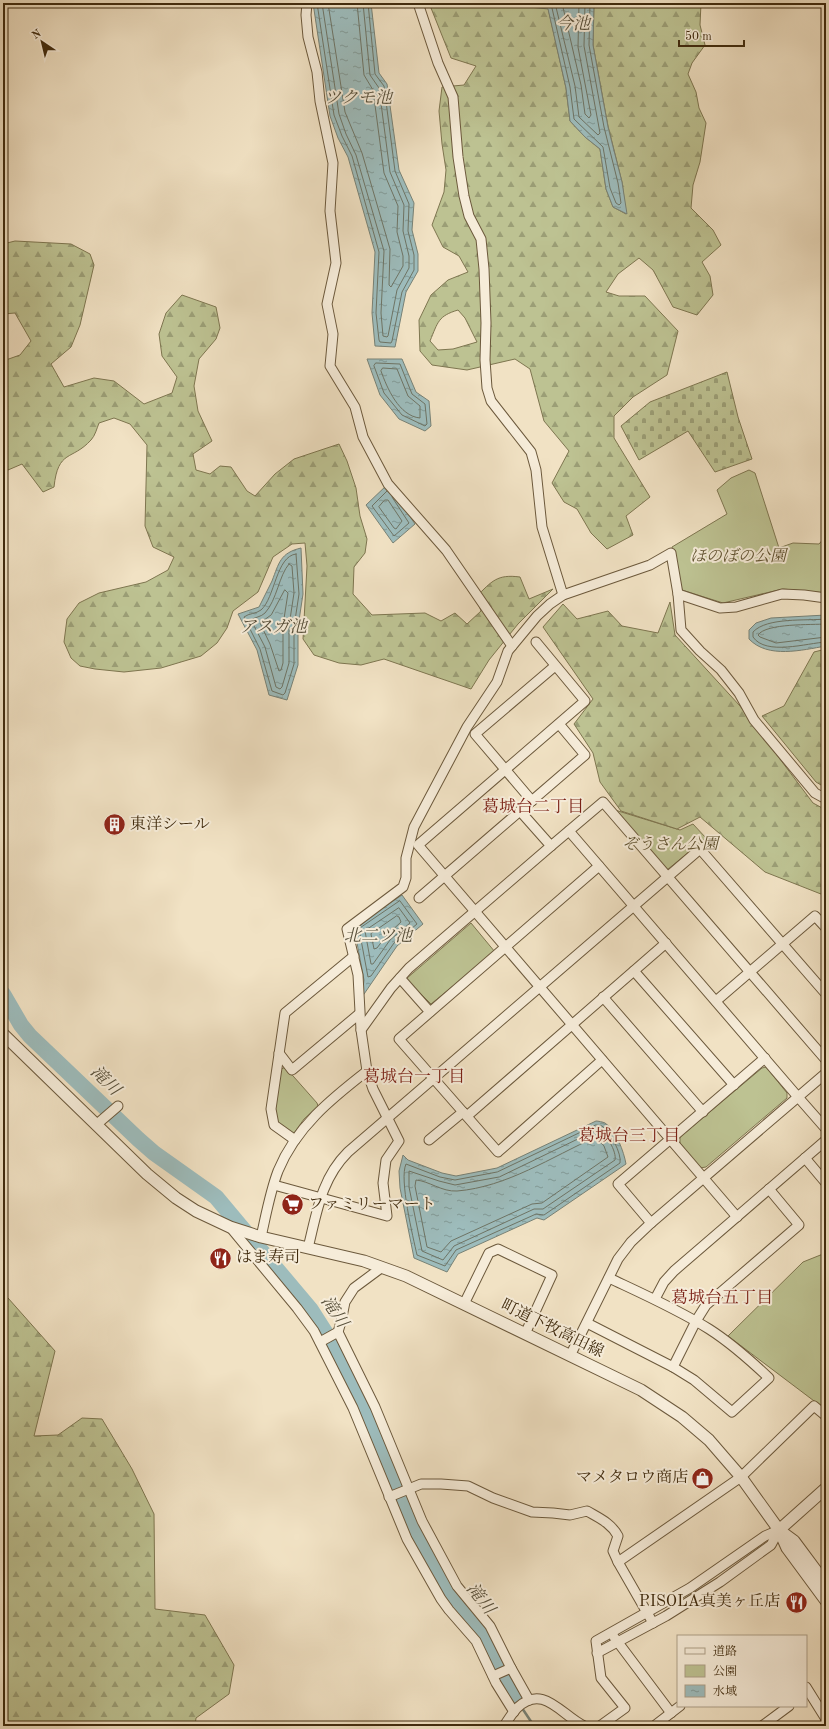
<svg xmlns="http://www.w3.org/2000/svg" width="829" height="1729" font-family="'Old Standard TT','Noto Serif JP',serif">
  <defs>
    <pattern id="forest-firs" width="22" height="20" patternUnits="userSpaceOnUse"><rect width="22" height="20" fill="#bdc292"/><path d="M5 1l3.5 6h-7zM16 11l3.5 6h-7z" fill="#9b9e76"/></pattern>
    <pattern id="cemetery-stones" width="16" height="16" patternUnits="userSpaceOnUse"><rect width="16" height="16" fill="#bdc292"/><path d="M2 7V4a2 2 0 0 1 4 0v3zM10 15v-3a2 2 0 0 1 4 0v3z" fill="#9b9e76"/></pattern>
    <pattern id="water-ripples" width="26" height="14" patternUnits="userSpaceOnUse"><rect width="26" height="14" fill="#9dbcbc"/><path d="M2 4q2-2 4 0t4 0M15 11q2-2 4 0t4 0" fill="none" stroke="#819997"/></pattern>
  </defs>
  <rect width="100%" height="100%" fill="#f1e2c4"/>
  <filter id="stains"><feTurbulence type="fractalNoise" baseFrequency=".005" numOctaves="4"/><feColorMatrix values="0 0 0 0 .2 0 0 0 0 .09 0 0 0 0 .02 0 0 0 .5 -.17"/></filter>
  <radialGradient id="worn" r=".72"><stop offset=".6" stop-color="#630" stop-opacity="0"/><stop offset="1" stop-color="#630" stop-opacity=".3"/></radialGradient>
  <!-- green -->
  <g fill="#bdc292" stroke="#7e7650">
    <polygon points="749,470 755,473 779,548 793,543 819,544 826,536 826,593 783,589 723,603 682,590 672,547 727,514 717,490 731,478"/>
    <polygon points="615,810 680,830 693,824 706,838 667,870"/>
    <polygon points="471,923 495,952 431,1004 406,979"/>
    <polygon points="766,1067 787,1093 787,1098 706,1167 700,1168 680,1143 680,1137 762,1068"/>
    <polygon points="283,1068 286,1068 317,1103 318,1106 304,1119 294,1133 291,1134 276,1123 275,1109 281,1070"/>
    <polygon points="823,1254 826,1256 826,1410 728,1336 803,1262"/>
  </g>
  <!-- forest -->
  <g fill="url(#forest-firs)" stroke="#7e7650" fill-rule="evenodd">
    <path d="M429,3h84l-2,2 37,3 18,80 4,33 15,16 15,12 6,40 7,18 13,7 -4,-32 -14,-56 -15,-81 1,-42h107l-1,22 5,20 -13,18 -4,11 8,18 3,16 7,15 -6,39 -7,23 -2,23 22,22 8,15 -19,17 8,14 3,19 -16,20 -24,-8 -20,-37 -14,-12 -21,16 -12,18 13,4h26l33,35 -11,44 -34,22 -19,19v22l36,59 -24,19 7,19 -26,14 -16,-16 -14,-24 -13,-7 -12,-19 17,-32 -25,-30 -14,-52 -15,-10 -48,11 -35,-5 -12,-14 -1,-31 12,-25 17,-15 20,-8 -9,-16 -16,-9 -11,-22 12,-33 2,-22 -4,-26 -3,-33 3,-24 22,-2 12,-19 -25,-8zM458,310l7,8 12,24 -24,7 -15,1 -8,-9c8,-19 8,-25 28,-31z"/>
    <path d="M15,241l56,3 19,10 4,11 -14,60 -9,22 -20,17 13,23 30,-9 20,3 30,23 28,-11 5,-16 -15,-21 -3,-22 7,-21 16,-18 34,12 4,21 -4,11 -17,20 -5,27 4,25 14,30 -19,13 3,16 14,4 10,-8 11,1 16,24 8,5 20,-22 19,-15 45,-15 8,17 9,27 4,28 7,23 -2,14 -11,14 -1,27 19,21 53,-2 16,8 14,-8 12,11 14,-13 -5,-14c16,-16 21,-23 44,-20l9,22 24,-10 -35,35 -29,36 -18,29 -87,-30 -23,6 -22,-2 -25,-8 -11,-16 4,-73 -2,-23 -13,1 -19,13 -15,35 -25,19 -6,17 -10,15 -16,13 -40,12 -37,4 -29,-3 -15,-3 -9,-8 -7,-16 3,-23 12,-16 20,-10 47,-11 22,-12 6,-13 -21,-10 -8,-21 2,-81 -17,-21 -16,-6 -15,5c-2,5 -4,13 -8,17 -19,21 -33,9 -37,47l-11,5 -21,-28 -14,6 -5,-8v-33l3,-5 -3,-2v-61l17,-6 11,-14 -16,-28 -12,1v-70z"/>
    <polygon points="670,602 675,635 740,706 813,803 826,810 826,896 765,872 700,817 677,829 621,811 600,782 593,753 574,724 593,699 543,627 563,604 577,619 608,611 622,626 658,633"/>
    <polygon points="826,649 826,788 816,782 762,716 784,706 814,652"/>
    <polygon points="3,1295 8,1298 55,1351 34,1436 58,1435 82,1418 102,1419 132,1469 154,1514 155,1609 205,1615 234,1665 229,1694 196,1718 195,1726 3,1726"/>
  </g>
  <!-- cemetery -->
  <polygon fill="url(#cemetery-stones)" stroke="#7e7650" points="727,372 738,417 752,459 715,472 688,431 639,460 621,426 650,402"/>
  <!-- water -->
  <g fill="url(#water-ripples)" stroke="#788276">
    <polygon points="313,3 371,3 379,73 387,84 399,170 414,203 412,230 418,254 418,271 406,292 395,347 375,346 372,313 375,252 348,157 338,138 330,116"/>
    <polygon points="513,3 594,3 593,45 608,127 622,182 627,214 613,207 606,189 600,149 585,137 570,121 566,88 548,9 511,5"/>
    <polygon points="367,359 402,359 416,392 429,401 431,426 425,431 399,419 380,395"/>
    <polygon points="388,484 415,524 393,543 366,505"/>
    <path d="M301,548l2,46 -5,33v38l-11,35 -18,-5 -12,-45 -19,-36 21,-7c4,-9 9,-17 13,-26 7,-18 8,-28 29,-33z"/>
    <path d="M826,615v31c-24,4 -58,13 -77,-7v-9l7,-7 15,-5z"/>
    <polygon points="402,895 423,924 397,946 362,997 364,980 354,927"/>
    <path d="M596,1121c2,0 7,1 9,2 11,7 19,29 21,41l-82,56 -7,-2 -79,36 -11,18 -33,-14 -14,-70 -1,-17 4,-16 5,5 34,13 14,3 41,-8z"/>
  </g>
  <g fill="none" stroke-linecap="round" stroke-linejoin="round">
    <!-- shore -->
    <g stroke="#6e7465" stroke-width="1">
      <polyline points="317,3 334,115 342,136 352,156 379,252 376,313 379,340 380,342 391,343 392,341 402,292 414,270 414,255 408,231 409,204 395,171 384,86 375,74 368,3"/>
      <polyline points="322,3 339,114 346,134 356,155 384,251 381,313 383,336 387,337 388,336 397,290 409,268 409,256 403,231 404,205 390,172 379,88 370,75 363,3"/>
      <polyline points="328,3 345,112 362,153 390,249 389,285 391,287 403,266 403,256 397,232 398,206 384,173 373,90 364,75 357,3"/>
      <polyline points="533,3 549,4 552,8 570,87 574,119 603,147 610,188 616,203 619,205 621,203 618,183 604,127 589,45 590,3"/>
      <polyline points="555,3 575,86 579,117 598,135 600,133 584,46 585,3"/>
      <polyline points="562,3 581,85 585,114 589,118 591,115 578,47 579,3"/>
      <polygon points="376,363 400,364 412,394 425,404 427,424 425,426 402,415 384,393 374,366"/>
      <path d="M383,368l14,1 11,27 12,10v12c-21,-2 -33,-30 -39,-47z"/>
      <polyline points="387,491 372,506 394,536 409,523 392,497"/>
      <polygon points="385,500 388,500 402,521 396,529 394,528 379,507"/>
      <path d="M296,554l3,40 -5,33v37l-9,29 -2,2 -11,-4 -12,-42 -16,-32c5,-4 12,-3 17,-7 14,-12 15,-54 35,-56z"/>
      <path d="M289,564l3,2 2,27 -5,33v37l-7,24 -2,2 -4,-2 -11,-40 -14,-27c4,-3 10,-3 14,-7 12,-13 14,-38 24,-49z"/>
      <polygon points="285,590 288,593 283,625 283,663 281,670 279,671 270,644 260,623 271,615"/>
      <path d="M826,619c-20,2 -59,-2 -73,13v5c13,19 54,6 73,5"/>
      <path d="M826,624c-14,1 -60,-1 -68,11l2,2 16,6 50,-6"/>
      <polygon points="400,901 417,924 394,943 371,976 368,977 359,929"/>
      <polygon points="399,908 410,923 390,940 373,964 371,964 365,931"/>
      <polygon points="397,916 399,917 401,922 386,936 377,948 374,949 371,934"/>
      <path d="M596,1125c1,0 5,1 6,1 8,5 20,28 18,37l-76,52 -8,-1 -80,36 -11,16 -28,-11c-4,-18 -18,-76 -11,-91l34,13 15,3 42,-8z"/>
      <path d="M597,1130c9,2 20,22 18,30l-72,49h-9l-80,37 -11,14 -21,-9 -13,-64v-16l30,10 16,4 44,-8z"/>
      <path d="M596,1137l8,9 4,11 -66,46 -10,1 -81,37 -10,11 -14,-5 -12,-61 1,-6c13,1 26,12 41,11 50,-4 94,-34 139,-54z"/>
    </g>
    <!-- stream -->
    <polyline stroke="#788276" stroke-width="2.5" points="522,1708 534,1726"/>
    <!-- river -->
    <polyline stroke="#9dbcbc" stroke-width="16" points="3,994 21,1025 30,1036 138,1139 154,1153 216,1197 311,1310 334,1346 360,1400 407,1514 418,1537 455,1600 484,1635 519,1702"/>
    <defs>
      <g id="minor">
        <polyline points="307,3 306,15 308,37 317,72 320,101 333,163 330,211 336,263 327,304 333,334 330,366 355,407 363,437 388,484 446,550 512,646"/>
        <polyline points="418,3 438,63 453,97 458,157 464,196 469,216 481,239 484,269 486,323 485,360 487,388 491,401 531,452 536,470 542,527 563,595"/>
        <polyline points="678,594 720,608 736,607 782,594 804,595 826,598"/>
        <polyline points="536,642 585,701 418,845 737,1217"/>
        <polyline points="532,801 475,734 555,666"/>
        <polyline points="520,811 551,846 603,802 826,1060"/>
        <polyline points="569,831 798,1097 826,1073"/>
        <polyline points="599,866 399,1039 498,1152 602,1060"/>
        <polyline points="419,898 585,755 559,724"/>
        <polyline points="634,971 734,1085"/>
        <polyline points="400,978 430,1012"/>
        <polyline points="603,997 703,1112"/>
        <polyline points="716,1001 815,916 826,928"/>
        <polyline points="361,1030 391,988 409,968 551,846"/>
        <polyline points="279,1053 292,1070 359,1014"/>
        <polyline points="467,1116 666,943"/>
        <polyline points="96,1125 118,1106"/>
        <polyline points="295,1140 274,1125 271,1109 285,1013 354,956"/>
        <polyline points="429,1140 463,1112"/>
        <polyline points="805,1158 826,1183"/>
        <polyline points="274,1185 387,1216 383,1183 386,1160 399,1141 373,1089 367,1071 361,1030 358,975 347,929 403,887 406,878 406,858 414,827 467,727 497,682 508,651 537,616 550,604 563,595 650,565 671,553 678,594 681,630 700,651 721,670 739,693 754,720 815,793 826,799"/>
        <polyline points="651,1223 618,1184 765,1058"/>
        <polyline points="230,1227 297,1308 314,1331 353,1408 407,1539 441,1599 449,1610 476,1641 496,1683 514,1712"/>
        <path d="M261,1237c5,-22 9,-45 17,-66 18,-44 53,-72 89,-100"/>
        <path d="M308,1248c9,-36 13,-69 40,-96l352,-303 126,145"/>
        <polyline points="655,1299 664,1282 674,1271 826,1140"/>
        <polyline points="464,1304 489,1253 498,1249 552,1275 525,1334"/>
        <path d="M587,1323l86,44 21,13 38,32 37,-34c-19,-18 -38,-35 -60,-49 -32,-20 -66,-35 -100,-51"/>
        <polyline points="338,1332 375,1407 422,1521 457,1586 490,1626 511,1668 529,1700"/>
        <polyline points="320,1342 338,1332 341,1322 345,1302 354,1288 381,1268"/>
        <polyline points="570,1356 618,1259 631,1242 651,1223 798,1097 826,1129"/>
        <polyline points="673,1367 696,1321 706,1305 799,1225 769,1189"/>
        <path d="M389,1497l32,-13h20l27,2 25,12 39,14 21,1 17,2 17,-4c12,7 24,12 31,25l-5,15 5,11"/>
        <polyline points="653,1623 618,1562 741,1477 814,1406 826,1416"/>
        <polyline points="614,1637 671,1713"/>
        <polyline points="597,1653 666,1616 720,1582 771,1545 779,1530"/>
        <polyline points="493,1676 511,1668"/>
        <polyline points="806,1687 826,1719"/>
        <path d="M504,1726c4,-6 8,-13 13,-18 26,-25 44,7 67,18"/>
        <polyline points="600,1726 625,1708 601,1678 596,1641 690,1588 765,1536 779,1530"/>
        <polyline points="654,1726 680,1706"/>
        <polyline points="762,1726 789,1706"/>
      </g>
      <g id="tertiary">
        <polyline points="3,1034 147,1174 176,1198 196,1211 230,1227 261,1237 364,1261 406,1276 641,1390 682,1417 709,1440 741,1477 779,1530 787,1548 826,1601"/>
        <polyline points="779,1530 794,1541 826,1584"/>
        <polyline points="779,1530 826,1488"/>
      </g>
    </defs>
    <!-- minor casing -->
    <use href="#minor" stroke="#6c593c" stroke-width="11"/>
    <!-- tertiary casing -->
    <use href="#tertiary" stroke="#6c593c" stroke-width="13"/>
    <!-- minor -->
    <use href="#minor" stroke="#f6ecd9" stroke-width="9"/>
    <!-- tertiary -->
    <use href="#tertiary" stroke="#f6ecd9" stroke-width="11"/>
  </g>
  <!-- icons -->
  <defs>
    <symbol id="building-disc" viewBox="-11 -11 22 22"><circle r="9.5" fill="#8f2418" stroke="#f6ecd9"/><path d="M-4-6H4V6H1V3H-1V6H-4ZM-2.5-4.3h1.7v1.8h-1.7ZM.8-4.3h1.7v1.8H.8ZM-2.5-1h1.7V.8h-1.7ZM.8-1h1.7V.8H.8Z" fill="#fff"/></symbol>
    <symbol id="supermarket-disc" viewBox="-11 -11 22 22"><circle r="9.5" fill="#8f2418" stroke="#f6ecd9"/><path d="M-6-5.5h2.5l.6 2H6L4.5 2H-2.5L-4.4-4H-6ZM-1.5 3.2a1.3 1.3 0 1 0 .1 0ZM3 3.2a1.3 1.3 0 1 0 .1 0Z" fill="#fff"/></symbol>
    <symbol id="restaurant-disc" viewBox="-11 -11 22 22"><circle r="9.5" fill="#8f2418" stroke="#f6ecd9"/><path d="M-5-6h1v4h1v-4h1v4h1v-4h1v5L-1.5 .5V6h-2V.5L-5-1ZM5-6V6H3V1.5H1.5Q1.5-4 5-6Z" fill="#fff"/></symbol>
    <symbol id="shop-disc" viewBox="-11 -11 22 22"><circle r="9.5" fill="#8f2418" stroke="#f6ecd9"/><path d="M-5-2.5h2.3a2.7 3.5 0 0 1 5.4 0H5L5.5 6h-11ZM-1.5-2.5h3a1.5 2.3 0 0 0-3 0Z" fill="#fff"/></symbol>
  </defs>
  <g fill-rule="evenodd">
    <use href="#building-disc" x="102" y="812" width="25" height="25"/>
    <use href="#supermarket-disc" x="280" y="1192" width="25" height="25"/>
    <use href="#restaurant-disc" x="208" y="1246" width="25" height="25"/>
    <use href="#shop-disc" x="690" y="1466" width="25" height="25"/>
    <use href="#restaurant-disc" x="784" y="1590" width="25" height="25"/>
  </g>
  <g text-anchor="middle" dominant-baseline="central" stroke-width="4" stroke-linejoin="round" paint-order="stroke">
    <!-- park labels -->
    <g font-size="16" font-style="italic" fill="#5f512f" stroke="#f6ecd9">
      <text x="738" y="557">ほのぼの公園</text>
      <text x="670" y="845">ぞうさん公園</text>
    </g>
    <!-- poi labels -->
    <g font-size="16" fill="#402b0e" stroke="#f6ecd9" text-anchor="start">
      <text x="130" y="825">東洋シール</text>
      <text x="308" y="1205">ファミリーマート</text>
      <text x="236" y="1258">はま寿司</text>
      <text x="688" y="1478" text-anchor="end">マメタロウ商店</text>
      <text x="780" y="1602" text-anchor="end">PISOLA真美ヶ丘店</text>
    </g>
    <!-- street labels -->
    <g font-size="16" fill="#402b0e" stroke="#f6ecd9">
      <text transform="translate(552 1329) rotate(26)">町道下牧高田線</text>
    </g>
    <!-- water labels -->
    <g font-size="17" font-style="italic" fill="#574f3a" stroke="#f6ecd9">
      <text x="573" y="24">今池</text>
      <text x="358" y="98">ツクモ池</text>
      <text x="273" y="627">アスガ池</text>
      <text x="378" y="936">北二ツ池</text>
      <text transform="translate(105 1081) rotate(44)">滝川</text>
      <text transform="translate(334 1312) rotate(56)">滝川</text>
      <text transform="translate(480 1599) rotate(52)">滝川</text>
    </g>
    <!-- neighbourhood labels -->
    <g font-size="17" fill="#7a1f14" stroke="#f6ecd9">
      <text x="533" y="807">葛城台二丁目</text>
      <text x="414" y="1077">葛城台一丁目</text>
      <text x="629" y="1136">葛城台三丁目</text>
      <text x="722" y="1298">葛城台五丁目</text>
    </g>
  </g>
  <!-- margin -->
  <rect width="829" height="1729" fill="none" stroke="#f1e2c4" stroke-width="16"/>
  <rect x="4" y="4" width="821" height="1721" fill="none" stroke="#402b0e" stroke-width="2"/>
  <rect x="8" y="8" width="813" height="1713" fill="none" stroke="#402b0e"/>
  <!-- legend -->
  <rect x="677" y="1635" width="130" height="72" fill="#f6ecd9" stroke="#ad9f88"/>
  <rect x="685" y="1648" width="20" height="6" fill="#f6ecd9" stroke="#ad9f88"/>
  <text x="713" y="1655" font-size="12" fill="#402b0e">道路</text>
  <rect x="685" y="1665" width="20" height="12" fill="#bdc292" stroke="#ad9f88"/>
  <text x="713" y="1675" font-size="12" fill="#402b0e">公園</text>
  <rect x="685" y="1685" width="20" height="12" fill="url(#water-ripples)" stroke="#ad9f88"/>
  <text x="713" y="1695" font-size="12" fill="#402b0e">水域</text>
  <!-- north arrow -->
  <g transform="translate(42 42) rotate(325)" stroke="#f6ecd9" stroke-width="3" paint-order="stroke">
  <path d="M0-3L7 15L0 10L-7 15Z" fill="#402b0e"/>
  <text y="-6" font-size="11" font-weight="bold" text-anchor="middle" fill="#402b0e">N</text>
  </g>
  <!-- scale -->
  <path d="M679 40v6h65v-6" fill="none" stroke="#402b0e" stroke-width="2"/>
  <text x="685" y="40" font-size="12" fill="#402b0e" stroke="#f6ecd9" stroke-width="3" paint-order="stroke">50 m</text>
  <rect width="100%" height="100%" filter="url(#stains)"/>
  <rect width="100%" height="100%" fill="url(#worn)"/>
</svg>
